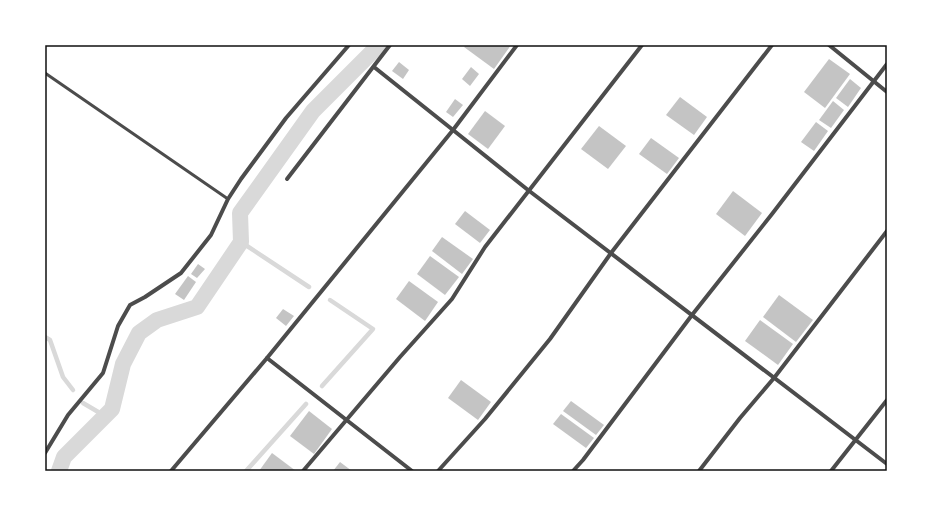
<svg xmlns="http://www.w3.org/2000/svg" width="932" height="516" font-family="Bitter,serif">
  <rect width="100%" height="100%" fill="#fff"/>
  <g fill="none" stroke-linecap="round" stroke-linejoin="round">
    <!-- stream -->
    <g stroke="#d9d9d9" stroke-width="4.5">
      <polyline points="241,242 309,287"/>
      <polyline points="45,337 50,340 63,377 73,390"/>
      <polyline points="322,386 373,329 330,300"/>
      <polyline points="83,403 105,416"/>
      <polyline points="246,471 306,404"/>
    </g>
    <!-- canal -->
    <polyline stroke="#d9d9d9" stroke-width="16" points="59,471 64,457 112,409 123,364 139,333 157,320 197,307 241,242 240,213 313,111 379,45"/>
  </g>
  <!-- building -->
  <g fill="#c4c4c4">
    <polygon points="466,45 511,45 494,69 464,47"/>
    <polygon points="829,59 850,74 825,108 804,92"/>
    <polygon points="399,62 409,70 403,79 392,71"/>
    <polygon points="471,67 479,74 470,86 462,79"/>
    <polygon points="850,79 861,88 848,107 836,98"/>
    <polygon points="680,97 707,117 694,135 666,115"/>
    <polygon points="455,99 463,105 453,117 446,112"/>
    <polygon points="833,101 844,110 831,128 819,120"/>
    <polygon points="485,111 505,126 488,149 468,134"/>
    <polygon points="816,122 828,131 814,151 801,142"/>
    <polygon points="599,126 626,146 608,169 581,149"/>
    <polygon points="651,138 679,158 667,174 639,154"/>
    <polygon points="733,191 762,213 745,236 716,214"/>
    <polygon points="465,211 490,230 480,243 455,224"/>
    <polygon points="442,237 473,259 462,274 432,251"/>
    <polygon points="430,256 459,277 445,295 417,274"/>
    <polygon points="198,264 205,269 197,278 191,274"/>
    <polygon points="188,276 196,282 184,300 175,294"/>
    <polygon points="409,281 438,302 425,321 396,299"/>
    <polygon points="779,295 813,320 796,342 763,317"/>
    <polygon points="283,309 294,316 286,326 276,318"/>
    <polygon points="760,320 793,344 778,365 745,341"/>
    <polygon points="461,380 491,402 478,420 448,398"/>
    <polygon points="571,401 604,425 596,435 563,411"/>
    <polygon points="309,411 332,429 314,454 290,436"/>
    <polygon points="561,414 594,438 586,448 553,424"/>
    <polygon points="272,453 296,471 259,471"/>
    <polygon points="340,462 352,471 333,471"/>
  </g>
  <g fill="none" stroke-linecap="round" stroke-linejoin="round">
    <!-- service -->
    <polyline stroke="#4c4c4c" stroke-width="3" points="45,73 228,199"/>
    <!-- minor -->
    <g stroke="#4c4c4c" stroke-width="4">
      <polyline points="829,45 887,92"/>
      <polyline points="374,67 453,130 528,190 887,464"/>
      <polyline points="287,179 390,45"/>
      <polyline points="267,358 453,130 517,45"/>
      <polyline points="45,453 68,415 103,373 118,326 130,305 145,297 181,273 211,235 228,199 241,179 286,118 349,45"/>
      <polyline points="171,471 267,358 412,471"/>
      <polyline points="303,471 400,357 452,299 485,247 642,45"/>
      <polyline points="438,471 485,419 550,339 611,253 772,45"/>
      <polyline points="573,471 583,460 692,315 772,214 887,64"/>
      <polyline points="699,471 740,418 774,378 887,231"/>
      <polyline points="831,471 887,400"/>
    </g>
  </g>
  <!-- border -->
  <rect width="932" height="516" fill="none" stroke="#ffffff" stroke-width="92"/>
  <rect x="46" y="46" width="840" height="424" fill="none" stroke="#111" stroke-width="1.5"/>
</svg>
